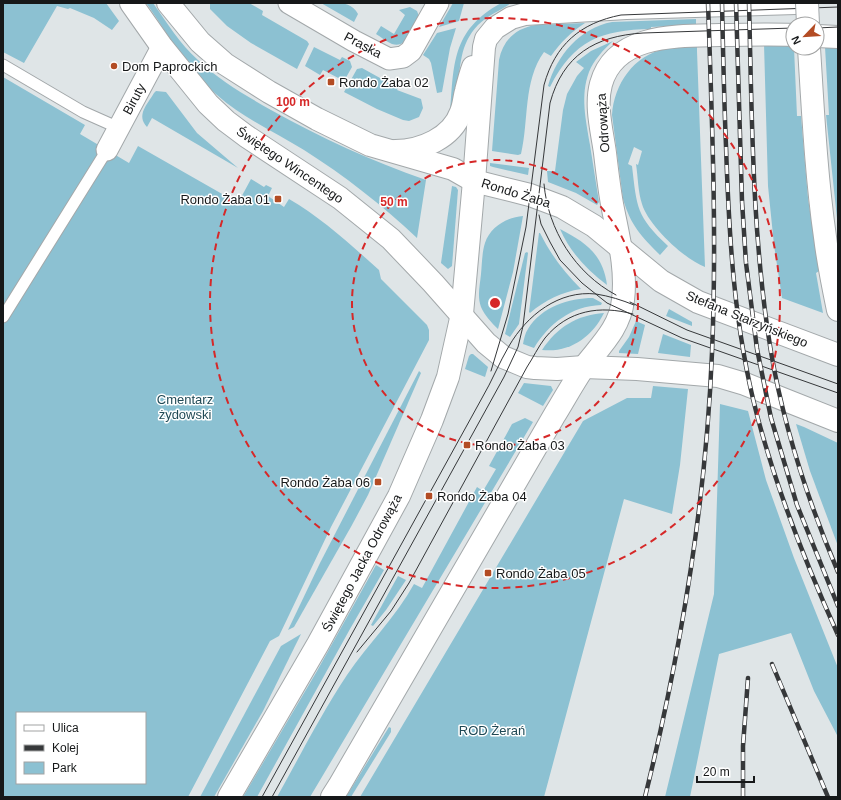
<svg xmlns="http://www.w3.org/2000/svg" width="841" height="800" font-family="Arial,sans-serif">
  <rect width="100%" height="100%" fill="#dfe5e7"/>
  <!-- green -->
  <g fill="#8cc1d2" fill-rule="evenodd">
    <polygon points="3,3 106,3 119,21 112,30 94,18 70,8 68,9 57,6 24,63 3,52"/>
    <path d="M146,3h7c14,20 27,41 45,57 22,21 47,35 73,50 50,28 101,51 155,70l-9,58c-35,-33 -72,-62 -113,-88 -29,-18 -61,-32 -87,-55 -29,-25 -49,-61 -71,-92z"/>
    <polygon points="210,3 249,3 263,11 262,15 307,41 309,44 308,46 297,69 251,43 227,26 210,9"/>
    <path d="M321,3c14,0 30,-3 37,11l-4,8z"/>
    <polygon points="453,3 464,3 459,21 439,27"/>
    <path d="M501,3h10c-11,8 -23,12 -33,22 -19,20 -17,41 -21,66 -1,8 -5,16 -7,23 4,-50 1,-83 51,-111z"/>
    <path d="M410,7l7,4 3,8c-5,9 -13,30 -28,25 -5,-2 -11,-7 -16,-10l5,-8 13,8 11,-19 -6,-5z"/>
    <path d="M696,19v6l-45,2v2c-50,1 -77,11 -101,58l-2,-1c9,-31 32,-58 64,-64z"/>
    <path d="M585,23c-14,9 -24,19 -34,33l-7,-4c-21,29 -15,68 -23,102l-3,1 -26,-4 7,-91c4,-20 17,-32 37,-35z"/>
    <polygon points="456,28 450,48 442,92 437,93 431,63 429,59 423,55 437,33"/>
    <path d="M613,41c-10,9 -19,19 -24,31 -9,24 -3,48 1,73 3,19 6,38 9,57l-2,3 -21,-12 -28,-11 -1,-11h8l8,-61 4,-16 10,-18 7,-8 -8,-6 15,-11z"/>
    <polygon points="764,44 793,45 794,48 797,116 801,116 808,198 819,271 816,273 823,313 782,298 774,245 768,186"/>
    <polygon points="314,47 340,60 342,57 350,61 352,67 344,81 323,70 320,75 305,66"/>
    <path d="M697,47v4l8,216c-21,-8 -57,-42 -63,-63 -4,-12 -4,-27 -6,-40l2,1 4,-14 -8,-4 -6,17 4,2c5,42 4,50 36,80l-8,9c-19,-19 -29,-29 -37,-56l-11,-84c2,-31 22,-60 53,-66 10,-2 21,-2 32,-2z"/>
    <polygon points="825,47 838,48 838,228 826,115 829,115"/>
    <polygon points="362,68 398,88 397,90 421,99 423,108 419,117 409,121 403,120 377,109 344,92 357,69"/>
    <path d="M3,77l82,48 -5,9 49,29 9,-17 100,57 13,-24 13,8 2,-2 6,3 -4,8 16,11 5,-8c33,19 62,46 90,71l2,9 46,46 2,5v10l-98,187 -52,109 -9,5 -82,156h-185zM17,713h128v70h-128z"/>
    <path d="M156,91l10,1 31,41 41,35 -86,-50 -5,9c-11,-12 0,-22 7,-34z"/>
    <polygon points="490,163 529,168 528,175 493,167 490,166"/>
    <polygon points="452,186 456,187 458,190 452,266 448,269 441,263"/>
    <path d="M523,216l-10,56 -15,57c-7,-7 -13,-13 -17,-22 -4,-11 -1,-22 0,-33 1,-10 1,-22 4,-31 5,-16 22,-26 38,-27z"/>
    <path d="M560,229c25,13 43,25 47,56 -20,-15 -37,-33 -47,-56z"/>
    <path d="M539,233h1c11,22 24,39 41,56 -19,3 -36,11 -51,24l-1,-1z"/>
    <polygon points="527,252 528,253 519,324 510,337 505,334 525,253"/>
    <path d="M593,298l9,5 -1,2c-30,1 -52,19 -67,43l-11,-4c1,-5 2,-11 5,-15 13,-22 41,-31 65,-31z"/>
    <polygon points="669,309 692,322 692,326 666,316"/>
    <path d="M604,313c-12,24 -34,40 -62,37 15,-23 35,-35 62,-37z"/>
    <polygon points="636,321 645,325 638,354 619,353 619,351 629,337"/>
    <polygon points="663,334 691,345 690,357 658,353"/>
    <polygon points="471,354 473,354 488,367 485,377 465,369 469,356"/>
    <polygon points="419,371 421,373 368,495 352,525 294,627 288,630 320,563"/>
    <polygon points="524,383 551,386 553,390 543,406 518,393"/>
    <polygon points="653,386 688,389 680,465 672,514 624,499 544,797 360,797 583,421 627,398 651,398"/>
    <polygon points="720,404 748,411 766,480 794,558 838,668 838,737 814,691 791,633 719,654 690,797 665,797 714,594"/>
    <path d="M525,418l8,4 -223,375h-33c23,-41 44,-83 70,-122 21,-31 49,-58 67,-91l8,4 55,-101 6,4 13,-22 -7,-3 23,-42z"/>
    <polygon points="796,424 804,427 838,443 838,546 810,471"/>
    <polygon points="376,565 384,570 350,629 257,797 243,797 317,671"/>
    <polygon points="398,576 406,580 386,610 373,626 371,625"/>
    <polygon points="301,634 263,711 214,797 200,797 281,646"/>
    <polygon points="389,727 391,728 391,732 351,797 346,797"/>
  </g>
  <g fill="none" stroke-linecap="round" stroke-linejoin="round">
    <defs>
      <g id="lane">
        <polyline points="3,65 83,112 119,128"/>
        <polyline points="3,317 107,150"/>
      </g>
      <g id="street">
        <polyline points="289,3 354,41 389,59 403,57 411,51 438,3"/>
        <polyline points="107,150 162,47"/>
      </g>
      <g id="secondary">
        <polyline points="131,3 162,47 208,104 226,121 246,136 340,198 391,239 433,283 486,343 503,357 527,367 535,368 557,369 584,367 637,369 718,376 745,384 838,421"/>
        <polyline points="168,3 200,42 225,64 269,92 317,119 370,145 453,169 474,181 530,195 562,207 594,226 661,281 698,302 838,355"/>
        <polyline points="817,36 838,37"/>
        <path d="M809,48c4,63 7,126 16,189 3,25 8,49 13,73"/>
        <path d="M395,151c26,0 57,-13 66,-39 3,-7 3,-14 5,-21 2,-8 4,-16 7,-24"/>
        <polyline points="229,797 318,644 399,496 432,420 448,377 462,314 474,181 484,47 486,39 495,28 511,18 525,14 626,8 796,3"/>
        <path d="M332,797l7,-11 215,-370c10,-16 19,-33 30,-49 16,-21 36,-39 39,-67 4,-32 -5,-64 -11,-96 -3,-17 -5,-34 -7,-51 -3,-22 -10,-47 -4,-69 14,-51 77,-48 119,-49 25,0 49,-1 73,0"/>
      </g>
    </defs>
    <!-- lane casing -->
    <use href="#lane" stroke="#a3a8aa" stroke-width="13"/>
    <!-- street casing -->
    <use href="#street" stroke="#a3a8aa" stroke-width="23"/>
    <!-- secondary casing -->
    <use href="#secondary" stroke="#a3a8aa" stroke-width="24"/>
    <!-- lane -->
    <use href="#lane" stroke="#fff" stroke-width="11"/>
    <!-- street -->
    <use href="#street" stroke="#fff" stroke-width="21"/>
    <!-- secondary -->
    <use href="#secondary" stroke="#fff" stroke-width="22"/>
    <!-- tram -->
    <g stroke="#36383a" stroke-width="1">
      <polyline points="817,28 838,27"/>
      <path d="M544,184c4,46 31,89 72,111"/>
      <polyline points="539,215 541,224 550,242 560,260 582,283 607,303 682,338 838,393"/>
      <polyline points="630,302 687,330 838,384"/>
      <path d="M491,371l17,-57 18,-87 18,-142c11,-40 36,-62 77,-70l217,-8"/>
      <path d="M357,652l34,-41 18,-28 118,-216c6,-9 11,-20 18,-29 23,-28 55,-33 88,-24"/>
      <path d="M262,797l220,-399c10,-17 17,-35 27,-52 18,-31 50,-56 87,-52 13,2 26,6 38,11"/>
      <path d="M272,797l232,-420 14,-30 5,-21 27,-223c13,-48 45,-67 93,-70l150,-5"/>
    </g>
    <defs>
      <g id="rail">
        <path d="M722,3c1,48 2,96 4,143 3,91 8,181 31,269 20,76 49,149 81,220"/>
        <polyline points="736,3 742,201 746,263 757,349 771,418 797,505 838,606"/>
        <path d="M749,3c3,117 3,234 22,349 13,76 37,149 67,220"/>
        <polyline points="772,664 828,797"/>
        <path d="M645,797c36,-146 61,-294 67,-444 5,-117 0,-234 -4,-350"/>
        <polyline points="743,797 743,746 748,678"/>
      </g>
    </defs>
    <!-- rail casing -->
    <use href="#rail" stroke="#36383a" stroke-width="4.5"/>
    <!-- rail -->
    <use href="#rail" stroke="#fff" stroke-width="3" stroke-dasharray="9" stroke-linecap="butt"/>
    <defs>
      <polyline id="secondary-bridge" points="807,3 808,24"/>
    </defs>
    <!-- secondary-bridge casing -->
    <use href="#secondary-bridge" stroke="#a3a8aa" stroke-width="24" stroke-linecap="butt"/>
    <!-- secondary-bridge -->
    <use href="#secondary-bridge" stroke="#fff" stroke-width="22"/>
  </g>
  <!-- distance rings -->
  <g fill="none" stroke="#d62828" stroke-width="2" stroke-dasharray="7 5">
    <circle cx="495" cy="303" r="143"/>
    <circle cx="495" cy="303" r="285"/>
  </g>
  <!-- markers -->
  <g fill="#b34c24" stroke="#fff" stroke-width="1.5">
    <circle cx="114" cy="66" r="4"/>
    <rect x="327" y="78" width="8" height="8" rx="2"/>
    <rect x="274" y="195" width="8" height="8" rx="2"/>
    <rect x="463" y="441" width="8" height="8" rx="2"/>
    <rect x="374" y="478" width="8" height="8" rx="2"/>
    <rect x="425" y="492" width="8" height="8" rx="2"/>
    <rect x="484" y="569" width="8" height="8" rx="2"/>
  </g>
  <g text-anchor="middle" dominant-baseline="central" stroke-width="3" stroke-linejoin="round" paint-order="stroke">
    <!-- street labels -->
    <g font-size="13" fill="#161819" stroke="#fff">
      <text transform="translate(363 45) rotate(28)">Praska</text>
      <text transform="translate(134 99) rotate(-62)">Biruty</text>
      <text transform="translate(603 123) rotate(-94)">Odrowąża</text>
      <text transform="translate(290 165) rotate(34)">Świętego Wincentego</text>
      <text transform="translate(516 193) rotate(17)">Rondo Żaba</text>
      <text transform="translate(747 319) rotate(22)">Stefana Starzyńskiego</text>
      <text transform="translate(362 563) rotate(-62)">Świętego Jacka Odrowąża</text>
    </g>
    <!-- poi labels -->
    <g font-size="13" fill="#161819" stroke="#fff" text-anchor="start">
      <text x="122" y="66">Dom Paprockich</text>
      <text x="339" y="82">Rondo Żaba 02</text>
      <text x="270" y="199" text-anchor="end">Rondo Żaba 01</text>
      <text x="475" y="445">Rondo Żaba 03</text>
      <text x="370" y="482" text-anchor="end">Rondo Żaba 06</text>
      <text x="437" y="496">Rondo Żaba 04</text>
      <text x="496" y="573">Rondo Żaba 05</text>
    </g>
    <!-- park labels -->
    <g font-size="13" fill="#1f4955" stroke="#fff">
      <text x="185" y="399">Cmentarz<tspan x="185" dy="15">żydowski</tspan></text>
      <text x="492" y="730">ROD Żerań</text>
    </g>
  </g>
  <circle cx="495" cy="303" r="6" fill="#d62828" stroke="#fff" stroke-width="2"/>
  <g font-size="12" text-anchor="middle" font-weight="bold" fill="#d62828" stroke="#fff" stroke-width="3" stroke-linejoin="round" paint-order="stroke">
    <text x="293" y="106">100 m</text>
    <text x="394" y="206">50 m</text>
  </g>
  <!-- border -->
  <rect width="841" height="800" fill="none" stroke="#161819" stroke-width="8"/>
  <!-- legend -->
  <rect x="16" y="712" width="130" height="72" fill="#ffffff" stroke="#a2a3a3"/>
  <rect x="24" y="725" width="20" height="6" fill="#ffffff" stroke="#a2a3a3"/>
  <text x="52" y="732" font-size="12" fill="#161819">Ulica</text>
  <rect x="24" y="745" width="20" height="6" fill="#36383a" stroke="#a2a3a3"/>
  <text x="52" y="752" font-size="12" fill="#161819">Kolej</text>
  <rect x="24" y="762" width="20" height="12" fill="#8cc1d2" stroke="#a2a3a3"/>
  <text x="52" y="772" font-size="12" fill="#161819">Park</text>
  <!-- north arrow -->
  <g transform="translate(805 36) rotate(245)"><circle r="19" fill="#ffffff" stroke="#a2a3a3"/>
  <path d="M0-3L7 15L0 10L-7 15Z" fill="#b34c24"/>
  <text y="-6" font-size="11" font-weight="bold" text-anchor="middle" fill="#161819">N</text>
  </g>
  <!-- scale -->
  <path d="M697 776v6h57v-6" fill="none" stroke="#161819" stroke-width="2"/>
  <text x="703" y="776" font-size="12" fill="#161819" stroke="#ffffff" stroke-width="3" paint-order="stroke">20 m</text>
</svg>
